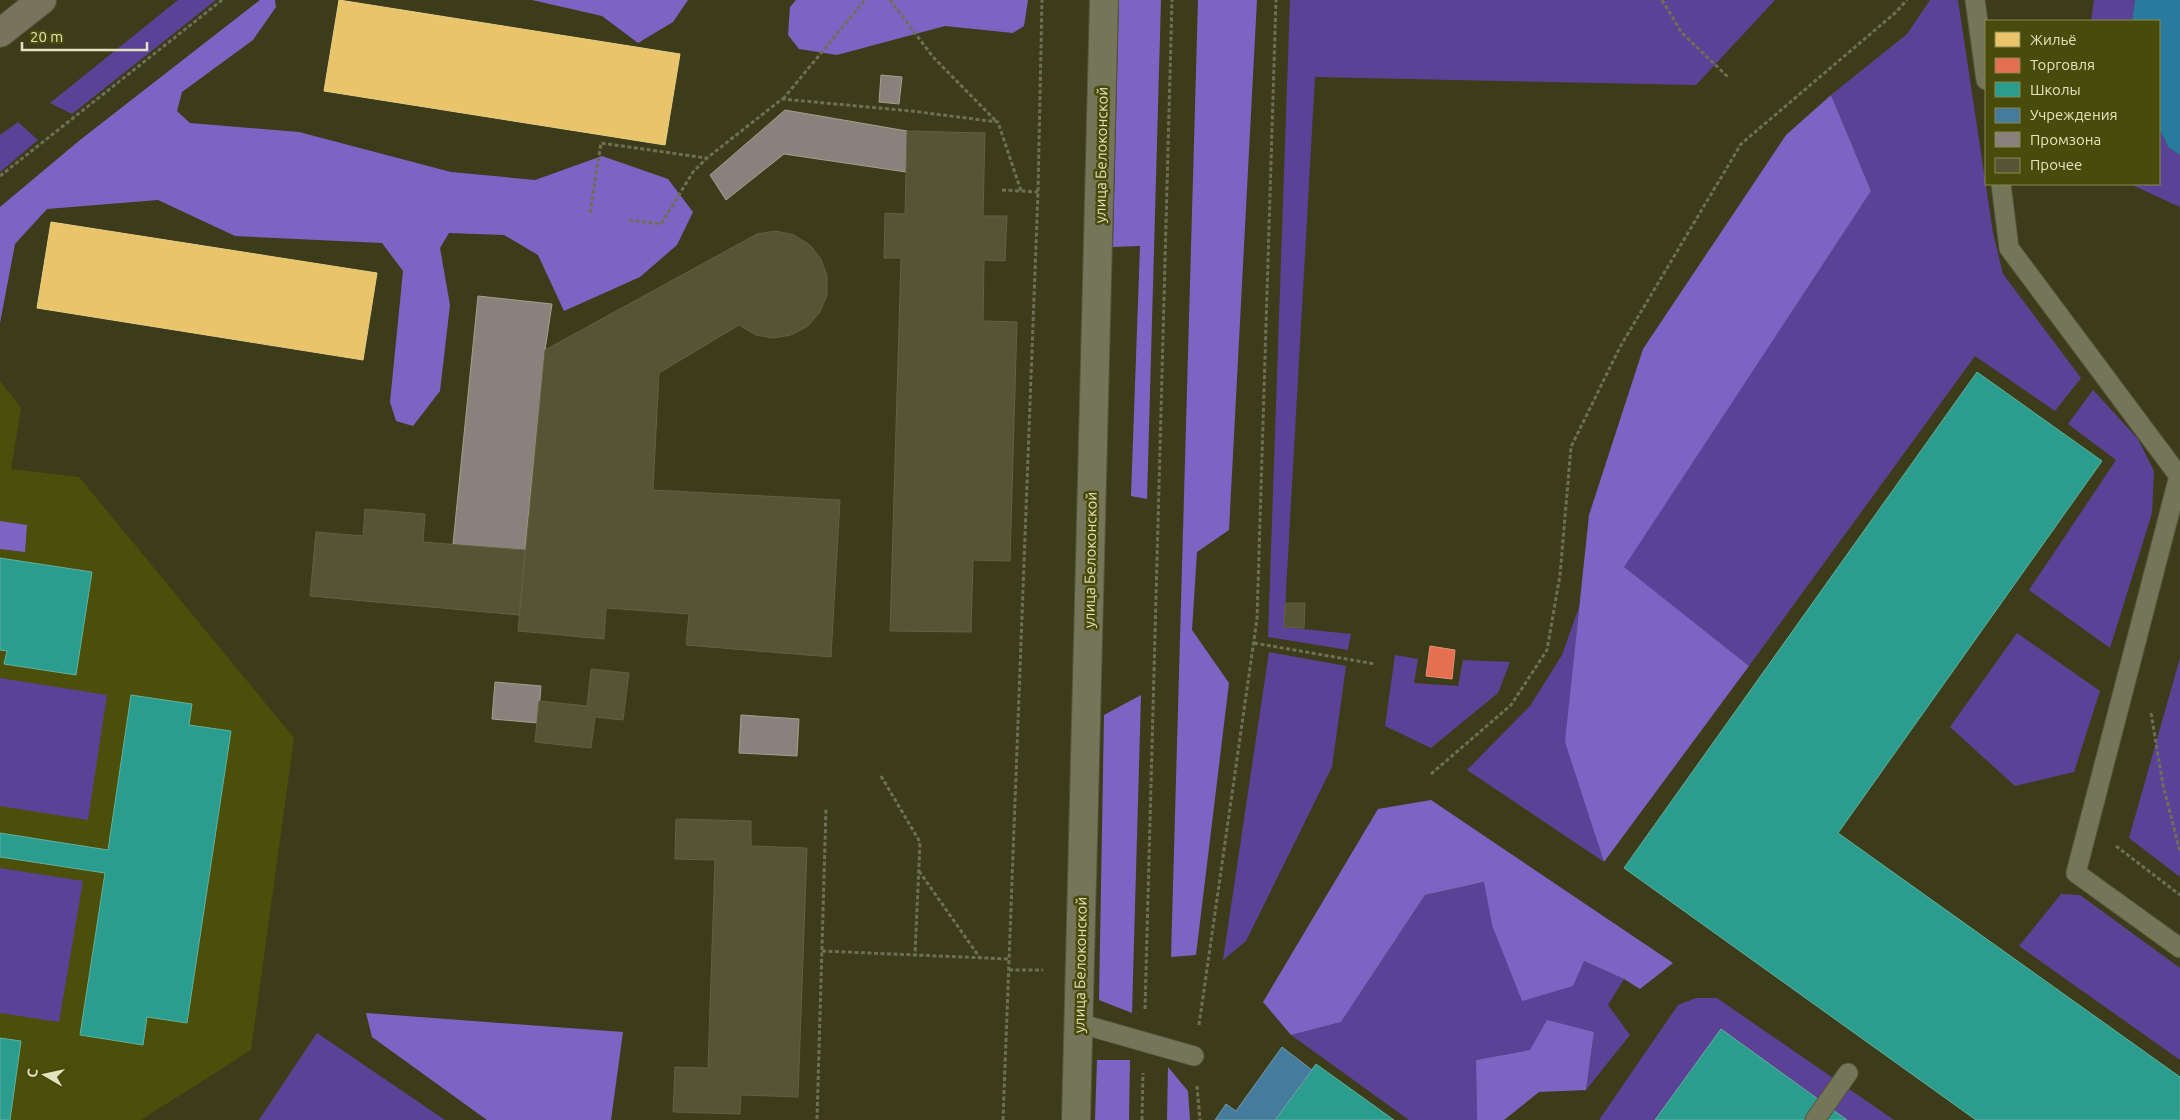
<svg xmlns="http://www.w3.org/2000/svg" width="2180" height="1120" font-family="Ubuntu,sans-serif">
  <rect width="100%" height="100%" fill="#3c3c1a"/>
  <!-- built -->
  <polygon fill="#4c4f09" points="0,381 21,408 11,469 79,477 294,738 251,1050 141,1120 0,1120"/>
  <!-- green -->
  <g fill="#5b4297">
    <polygon points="178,0 216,0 72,114 50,103"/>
    <polygon points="1290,0 1775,0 1696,85 1315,77 1284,627 1351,634 1348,650 1268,637"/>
    <polygon points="1930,0 1958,0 1993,233 2003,274 2081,378 2055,411 1975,356 1749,666 1623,567 1871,191 1831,95 1907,34"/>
    <polygon points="2094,0 2135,0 2132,21 2091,21"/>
    <polygon points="18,122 38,140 0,172 0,135"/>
    <polygon points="2159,128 2168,147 2180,155 2180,207 2130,184 2159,184"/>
    <polygon points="2093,390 2138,439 2154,471 2152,513 2110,648 2029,590 2116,460 2068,424"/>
    <polygon points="1579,607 1566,742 1604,862 1467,770 1530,706 1562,655"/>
    <polygon points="2017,633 2100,691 2074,772 2015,786 1950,727"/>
    <polygon points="1269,652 1346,666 1332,767 1246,941 1223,960"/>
    <polygon points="1395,655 1418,659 1414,683 1458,686 1463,660 1510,662 1498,693 1431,748 1385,726"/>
    <polygon points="2180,658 2180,877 2129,838"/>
    <polygon points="0,678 107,695 88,820 0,806"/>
    <polygon points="0,868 83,881 59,1022 0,1013"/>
    <polygon points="1485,882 1492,925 1584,961 1624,979 1608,1005 1630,1035 1586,1090 1594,1032 1530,1050 1476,1060 1477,1120 1409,1120 1291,1035 1341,1022 1425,895"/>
    <polygon points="2061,894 2080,895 2180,968 2180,1060 2019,946"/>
    <polygon points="1696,998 1717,998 1894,1120 1847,1120 1721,1029 1655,1120 1599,1120 1678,1005"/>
    <polygon points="317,1033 445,1120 259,1120"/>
  </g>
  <!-- forest -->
  <g fill="#7d64c4">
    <polygon points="260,0 275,0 276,7 253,40 182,92 177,111 190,123 299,132 451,172 535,180 602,156 668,179 693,212 677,245 640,277 564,311 538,255 504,235 449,233 440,248 450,305 440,391 413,426 396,421 390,402 403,271 382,243 235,236 158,200 47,209 15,244 0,323 0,207 80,140"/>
    <polygon points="532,0 688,0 673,22 638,43 602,16"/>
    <polygon points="796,0 1028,0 1024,26 1013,33 945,26 837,55 799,49 788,35 790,7"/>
    <polygon points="1119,0 1161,0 1147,499 1131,496 1140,246 1113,247"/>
    <polygon points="1198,0 1257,0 1229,530 1197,552 1192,630 1229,683 1196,955 1171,957"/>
    <polygon points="1831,95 1871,191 1624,567 1749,666 1604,862 1565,742 1589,515 1643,349 1786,135"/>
    <polygon points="0,521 27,525 25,552 0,549"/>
    <polygon points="1141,695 1132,1013 1099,1000 1104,715"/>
    <polygon points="1431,800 1673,963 1640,989 1624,979 1584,961 1573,986 1522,1001 1492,925 1484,882 1425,895 1341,1022 1291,1035 1263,1002 1378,809"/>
    <polygon points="366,1013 623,1032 611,1120 487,1120 372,1037"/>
    <polygon points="1547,1020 1594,1032 1586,1090 1539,1092 1504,1120 1477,1120 1476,1060 1530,1050"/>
    <polygon points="1097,1060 1130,1060 1129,1120 1095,1120"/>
    <polygon points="1168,1067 1188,1091 1190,1120 1167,1120"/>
  </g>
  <!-- water -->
  <polygon fill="#287b9c" points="2135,0 2180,0 2180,155 2168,147 2159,128 2159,21 2132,21"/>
  <!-- homes -->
  <g fill="#e9c46a" stroke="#e7ce83">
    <polygon points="339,0 680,54 665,145 324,91"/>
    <polygon points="51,222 377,273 363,360 37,308"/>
  </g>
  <!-- shops -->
  <polygon fill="#e76f51" stroke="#e59272" points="1430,646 1455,650 1452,679 1426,676"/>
  <!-- schools -->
  <g fill="#2a9d8f" stroke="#61b29d">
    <polygon points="1977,372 2102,461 1838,833 2180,1077 2180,1120 1976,1120 1624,868"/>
    <polygon points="0,558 92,572 76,675 4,664 7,651 0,650"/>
    <polygon points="131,695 192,704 189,725 231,731 187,1023 147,1017 143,1045 80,1035 105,873 0,857 0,833 108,850"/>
    <polygon points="1721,1029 1847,1120 1655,1120"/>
    <polygon points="0,1038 21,1041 10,1120 0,1120"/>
    <polygon points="1316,1064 1394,1120 1275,1120"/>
  </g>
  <!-- public -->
  <polygon fill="#457b9d" stroke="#749aa7" points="1282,1047 1312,1070 1275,1120 1215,1120 1226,1104 1236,1111"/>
  <!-- industry -->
  <g fill="#8a817c" stroke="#a49f90">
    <polygon points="881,75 902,77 899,104 879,102"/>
    <polygon points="785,110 907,131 906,172 784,154 726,200 710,175"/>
    <polygon points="478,296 552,304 545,350 525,550 453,544"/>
    <polygon points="495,682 541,686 538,723 492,719"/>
    <polygon points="741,715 799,719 797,756 739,753"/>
  </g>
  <!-- building -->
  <g fill="#555535" stroke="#616142">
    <polygon points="907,131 985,133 983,216 1007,216 1005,261 984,260 983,321 1017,322 1010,561 973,560 971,632 890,631 901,258 884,258 885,213 905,214"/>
    <polygon points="776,231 794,235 810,245 821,259 827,276 827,295 820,312 808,326 791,335 773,338 756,335 739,325 659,373 653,490 840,500 831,657 686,645 689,614 606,608 604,639 518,631 545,350 757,234"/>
    <polygon points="365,509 425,514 423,542 525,550 519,615 310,596 316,532 363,536"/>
    <polygon points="1285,603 1305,603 1304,628 1284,627"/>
    <polygon points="591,669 629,673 623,720 595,717 591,748 535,742 539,701 587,706"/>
    <polygon points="676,819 751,821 751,846 807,848 798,1097 741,1095 740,1114 673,1112 675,1067 708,1068 715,860 675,859"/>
  </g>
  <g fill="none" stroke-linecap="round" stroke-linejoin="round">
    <defs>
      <g id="service">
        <polyline points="1975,0 1986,80"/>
        <polyline points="2001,184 2009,248 2179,476 2076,873 2180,948"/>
        <polyline points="1078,1023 1194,1056"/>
        <polyline points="1815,1120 1848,1073"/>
      </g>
      <polyline id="minor" points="1076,1120 1104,0"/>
      <polyline id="primary" points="0,33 42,0"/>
    </defs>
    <!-- service casing -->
    <use href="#service" stroke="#55563b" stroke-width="21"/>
    <!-- minor casing -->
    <use href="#minor" stroke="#55563b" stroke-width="30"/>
    <!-- primary casing -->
    <use href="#primary" stroke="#55563b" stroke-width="30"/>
    <!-- path -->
    <g stroke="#6e7056" stroke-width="3" stroke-dasharray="4 2.5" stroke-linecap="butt">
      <polyline points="890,0 933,57 997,122"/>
      <polyline points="1662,0 1682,33 1729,78"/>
      <polyline points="783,99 865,0"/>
      <polyline points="0,176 222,0"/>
      <polyline points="1002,190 1038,192"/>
      <polyline points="590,213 601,143 706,158"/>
      <polyline points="629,220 661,224 693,172 707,158 782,99 911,111 998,122 1021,191"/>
      <polyline points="1254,643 1375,664"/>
      <polyline points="2151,713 2163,785 2180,852"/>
      <polyline points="1431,774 1511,705 1547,650 1560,575 1571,447 1620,347 1741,144 1895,13 1907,0"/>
      <polyline points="881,776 920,842 915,955"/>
      <polyline points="2116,846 2180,895"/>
      <polyline points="919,871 980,958"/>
      <polyline points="822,951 1009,959"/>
      <polyline points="1009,970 1043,970"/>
      <polyline points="1145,1009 1172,0"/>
      <polyline points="1199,1025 1257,619 1276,0"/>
      <polyline points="1197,1086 1200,1120"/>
      <polyline points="817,1119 826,809"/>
      <polyline points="1003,1120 1038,192 1042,0"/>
      <polyline points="1142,1120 1143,1073"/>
    </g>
    <!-- service -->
    <use href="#service" stroke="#747559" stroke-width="19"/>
    <!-- minor -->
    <use href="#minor" stroke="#747559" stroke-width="28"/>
    <!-- primary -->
    <use href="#primary" stroke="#79725d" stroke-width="28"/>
  </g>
  <g text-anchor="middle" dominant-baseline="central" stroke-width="5" stroke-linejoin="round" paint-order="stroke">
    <!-- street labels -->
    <g font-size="15" fill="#e1e4be" stroke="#494b0b">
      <text transform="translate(1101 155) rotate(-89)">улица Белоконской</text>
      <text transform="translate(1090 560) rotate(-89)">улица Белоконской</text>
      <text transform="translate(1080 965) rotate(-89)">улица Белоконской</text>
    </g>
  </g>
  <!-- legend -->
  <rect x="1985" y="20" width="175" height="165" fill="#494b0b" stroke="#868853"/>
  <rect x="1995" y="32" width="25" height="15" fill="#e9c46a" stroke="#868853"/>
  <text x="2030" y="45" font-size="15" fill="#e1e4be">Жильё</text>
  <rect x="1995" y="58" width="25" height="15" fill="#e76f51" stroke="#868853"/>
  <text x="2030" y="70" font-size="15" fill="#e1e4be">Торговля</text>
  <rect x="1995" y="82" width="25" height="15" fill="#2a9d8f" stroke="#868853"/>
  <text x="2030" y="95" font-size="15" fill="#e1e4be">Школы</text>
  <rect x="1995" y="108" width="25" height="15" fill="#457b9d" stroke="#868853"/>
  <text x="2030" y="120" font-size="15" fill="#e1e4be">Учреждения</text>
  <rect x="1995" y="132" width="25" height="15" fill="#8a817c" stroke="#868853"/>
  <text x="2030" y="145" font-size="15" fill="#e1e4be">Промзона</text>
  <rect x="1995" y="158" width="25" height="15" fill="#555535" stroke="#868853"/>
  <text x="2030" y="170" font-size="15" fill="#e1e4be">Прочее</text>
  <!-- north arrow -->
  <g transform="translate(45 1075) rotate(279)" stroke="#494b0b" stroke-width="4" paint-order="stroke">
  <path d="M0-4L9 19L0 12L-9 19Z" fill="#e1e4be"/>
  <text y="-8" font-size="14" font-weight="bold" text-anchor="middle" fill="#e1e4be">С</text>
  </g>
  <!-- scale -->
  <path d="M22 42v8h125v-8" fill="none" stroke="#e1e4be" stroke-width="2.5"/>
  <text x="30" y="42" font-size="15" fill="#e1e4be" stroke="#494b0b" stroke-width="4" paint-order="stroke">20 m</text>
</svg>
